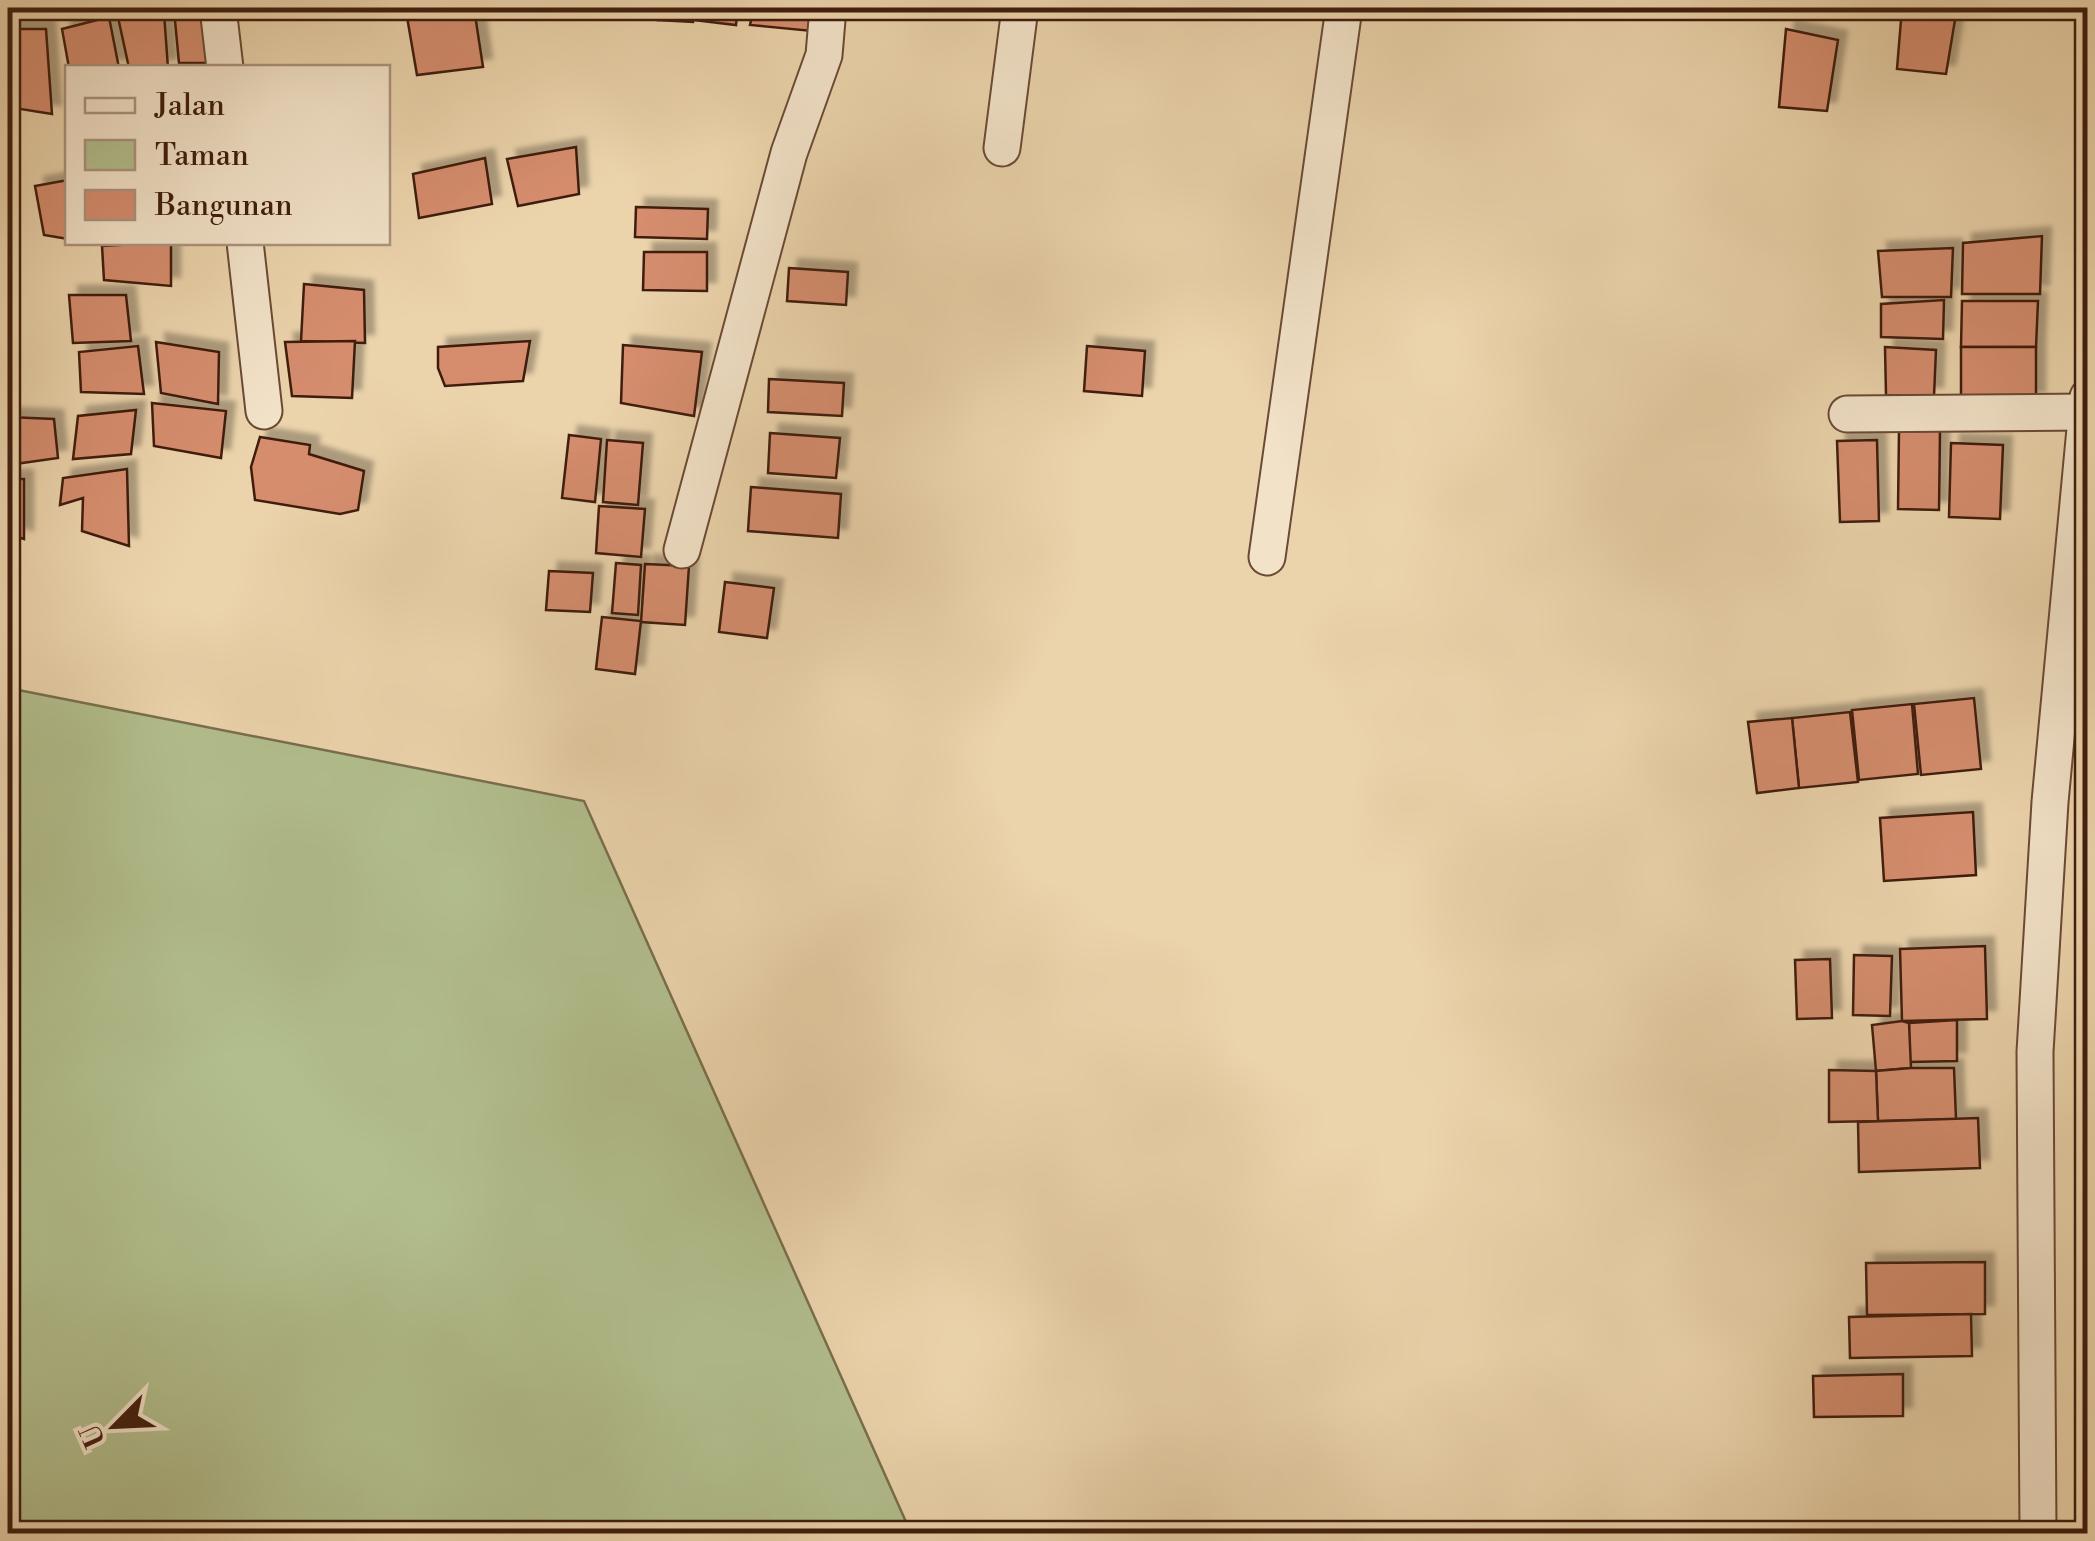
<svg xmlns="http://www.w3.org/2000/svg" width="2095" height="1541" font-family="'Libre Bodoni',serif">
  <defs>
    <filter id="shadow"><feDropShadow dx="9" dy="-9" stdDeviation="2.5" flood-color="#0004"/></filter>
  </defs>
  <rect width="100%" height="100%" fill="#ebd3ab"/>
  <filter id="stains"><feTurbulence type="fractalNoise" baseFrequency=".002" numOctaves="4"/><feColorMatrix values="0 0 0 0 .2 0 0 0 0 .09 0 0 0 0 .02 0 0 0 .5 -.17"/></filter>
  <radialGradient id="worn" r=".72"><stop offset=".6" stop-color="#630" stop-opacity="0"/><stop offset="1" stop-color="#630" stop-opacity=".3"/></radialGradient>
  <!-- green -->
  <polygon fill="#b2be8d" stroke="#796e4e" stroke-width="2.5" points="8,688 584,801 911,1533 8,1533"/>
  <!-- building -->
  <g fill="#d58d6e" stroke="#401d0e" stroke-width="2.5" filter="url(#shadow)">
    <polygon points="116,8 164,13 168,68 129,68"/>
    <polygon points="418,8 474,8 483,67 417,75 406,11"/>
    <polygon points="610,8 659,8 658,20 609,17"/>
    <polygon points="659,8 694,8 693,22 658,20"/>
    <polygon points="694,8 738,8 736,25 693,20"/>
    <polygon points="754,8 816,8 812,31 750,25"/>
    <polygon points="1902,8 1957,8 1946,74 1897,69"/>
    <polygon points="174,10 209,13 216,63 179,63"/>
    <polygon points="109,17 119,68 69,68 62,29"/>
    <polygon points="8,29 46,29 52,114 8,107"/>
    <polygon points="1786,29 1838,40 1827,111 1779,107"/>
    <polygon points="576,147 579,194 518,206 507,159"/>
    <polygon points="485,158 492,204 419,218 413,174"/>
    <polygon points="68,180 68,239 44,235 35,186"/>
    <polygon points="636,207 708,209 707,239 635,237"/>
    <polygon points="2042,236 2040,294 1962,294 1963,243"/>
    <polygon points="171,242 171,286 104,280 102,246"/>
    <polygon points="1953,248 1951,297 1882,297 1878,251"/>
    <polygon points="644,252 707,252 707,291 643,290"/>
    <polygon points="789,268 848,272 846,305 787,301"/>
    <polygon points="304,284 364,290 365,343 301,341"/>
    <polygon points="69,295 126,295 131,341 73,343"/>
    <polygon points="1944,300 1943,339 1881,337 1881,304"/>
    <polygon points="1962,301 2038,301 2036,347 1961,347"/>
    <polygon points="355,341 352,398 292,396 285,342"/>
    <polygon points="530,341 523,381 445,386 438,368 438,347"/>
    <polygon points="156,342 219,352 218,404 161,393"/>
    <polygon points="623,345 702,352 694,416 621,403"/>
    <polygon points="138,346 144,394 81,392 79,352"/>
    <polygon points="1087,346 1145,351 1142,396 1084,391"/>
    <polygon points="1885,347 1936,350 1934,396 1886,395"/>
    <polygon points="1961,347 2036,347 2036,401 1961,399"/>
    <polygon points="769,379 844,383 842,416 768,412"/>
    <polygon points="152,403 226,411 221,458 154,446"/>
    <polygon points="136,410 131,454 73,459 78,416"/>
    <polygon points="8,417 54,419 58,458 8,465"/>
    <polygon points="1899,430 1940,431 1939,510 1898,509"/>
    <polygon points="770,433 840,438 836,478 768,473"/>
    <polygon points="569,435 601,439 595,502 562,498"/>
    <polygon points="260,437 310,445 309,454 364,471 358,510 340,514 255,500 251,467"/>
    <polygon points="607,440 643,443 638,505 603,502"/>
    <polygon points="1877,440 1879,521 1840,522 1837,441"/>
    <polygon points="1951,443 2003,445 2000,519 1949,517"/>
    <polygon points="127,469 129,546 82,531 83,498 60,505 63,478"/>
    <polygon points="8,479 24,479 24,539 8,534"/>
    <polygon points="751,487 841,494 838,538 748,531"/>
    <polygon points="599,506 645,509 641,557 596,553"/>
    <polygon points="616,563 641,565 638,615 612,613"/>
    <polygon points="645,564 689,566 685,625 641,622"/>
    <polygon points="549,571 593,573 590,612 546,610"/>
    <polygon points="725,582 774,588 767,638 719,632"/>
    <polygon points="602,617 641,621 635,674 596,669"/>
    <polygon points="1974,698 1981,769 1921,775 1914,704"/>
    <polygon points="1912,704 1918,774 1859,780 1852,710"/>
    <polygon points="1850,712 1858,782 1799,788 1792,718"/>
    <polygon points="1792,718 1799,788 1757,793 1748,722"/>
    <polygon points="1973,812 1976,875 1884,881 1880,818"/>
    <polygon points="1985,946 1987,1019 1902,1021 1900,949"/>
    <polygon points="1854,955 1892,956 1890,1016 1853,1015"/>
    <polygon points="1830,959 1832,1018 1797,1019 1795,960"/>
    <polygon points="1957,1020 1957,1061 1909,1062 1909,1023"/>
    <polygon points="1902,1021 1909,1023 1911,1068 1876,1071 1872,1025"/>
    <polygon points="1911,1068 1954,1068 1956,1119 1878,1121 1876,1071"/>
    <polygon points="1829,1070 1876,1071 1878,1121 1829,1122"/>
    <polygon points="1978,1118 1980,1168 1859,1172 1858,1122"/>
    <polygon points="1985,1262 1985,1314 1867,1315 1866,1263"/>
    <polygon points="1971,1314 1972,1356 1850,1358 1849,1317"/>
    <polygon points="1903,1374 1903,1416 1814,1417 1813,1376"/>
  </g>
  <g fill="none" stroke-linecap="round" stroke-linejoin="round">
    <defs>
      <g id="minor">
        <polyline points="218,8 225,68"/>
        <polyline points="1002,148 1020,8"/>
        <polyline points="245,242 264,411"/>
        <polyline points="1847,414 2086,412"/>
        <polyline points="682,550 789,153 824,55 828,8"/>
        <polyline points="1267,557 1344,8"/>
        <polyline points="2038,1534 2035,1052 2050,802 2088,397"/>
      </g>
    </defs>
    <!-- minor casing -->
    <use href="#minor" stroke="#6b4a35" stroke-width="39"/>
    <!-- minor -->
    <use href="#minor" stroke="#f2e2c8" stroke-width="35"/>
  </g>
  <!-- margin -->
  <rect width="2095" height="1541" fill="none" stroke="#ebd3ab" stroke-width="40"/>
  <rect x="10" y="10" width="2075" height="1521" fill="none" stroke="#401d0e" stroke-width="5"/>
  <rect x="20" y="20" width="2055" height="1501" fill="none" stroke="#401d0e" stroke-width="2.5"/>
  <!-- legend -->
  <rect x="65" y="65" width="325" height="180" fill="#f2e2c8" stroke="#ab937e" stroke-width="2.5"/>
  <rect x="85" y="98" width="50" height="15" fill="#f2e2c8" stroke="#ab937e" stroke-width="2.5"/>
  <text x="155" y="115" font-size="30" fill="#401d0e">Jalan</text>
  <rect x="85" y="140" width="50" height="30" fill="#b2be8d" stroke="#ab937e" stroke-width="2.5"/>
  <text x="155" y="165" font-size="30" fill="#401d0e">Taman</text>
  <rect x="85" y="190" width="50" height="30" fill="#d58d6e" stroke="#ab937e" stroke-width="2.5"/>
  <text x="155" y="215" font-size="30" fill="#401d0e">Bangunan</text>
  <!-- north arrow -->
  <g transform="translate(115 1426) rotate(246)" stroke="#f2e2c8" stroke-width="8" paint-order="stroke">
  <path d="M0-8L18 38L0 25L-18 38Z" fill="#401d0e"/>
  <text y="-15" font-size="28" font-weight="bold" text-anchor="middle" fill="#401d0e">U</text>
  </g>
  <rect width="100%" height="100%" filter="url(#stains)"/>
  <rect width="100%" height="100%" fill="url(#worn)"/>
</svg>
